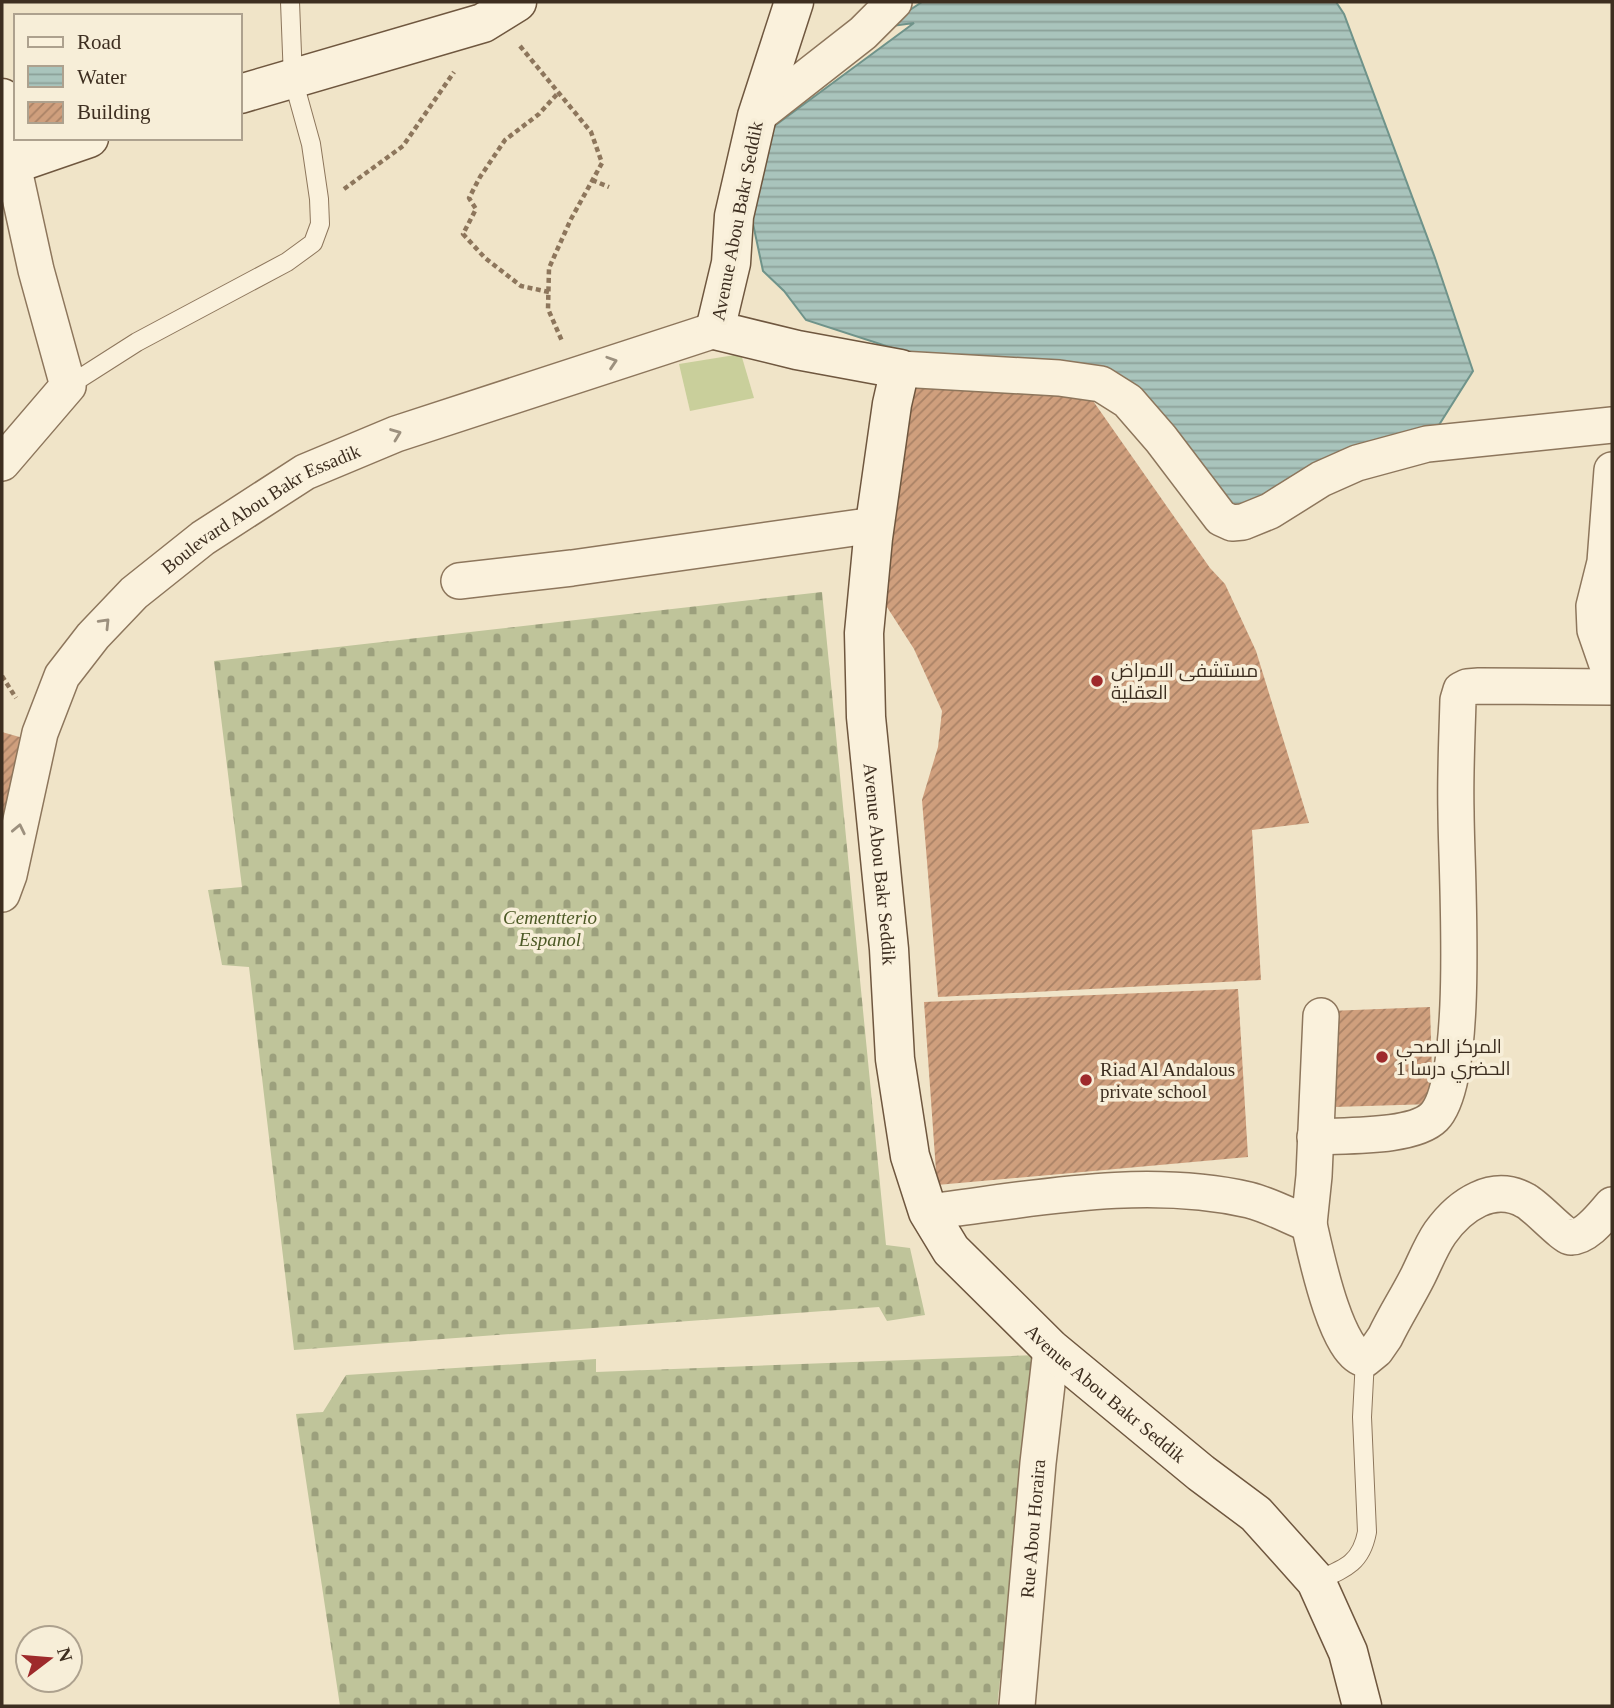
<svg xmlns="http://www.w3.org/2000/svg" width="1614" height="1708" font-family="'Times New Roman',Cairo,serif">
  <defs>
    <pattern id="cemetery-stones" width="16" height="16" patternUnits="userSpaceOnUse" patternTransform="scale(1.75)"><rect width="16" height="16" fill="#bfc49a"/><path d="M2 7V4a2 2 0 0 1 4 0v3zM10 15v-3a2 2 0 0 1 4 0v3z" fill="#9ca07d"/></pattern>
    <pattern id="water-rules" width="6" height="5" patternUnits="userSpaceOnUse" patternTransform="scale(1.75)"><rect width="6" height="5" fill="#a9c4bc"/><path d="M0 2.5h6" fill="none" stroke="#8ba098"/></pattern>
    <pattern id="building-hatch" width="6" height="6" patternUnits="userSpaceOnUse" patternTransform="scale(1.75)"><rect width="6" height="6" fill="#cf9f7d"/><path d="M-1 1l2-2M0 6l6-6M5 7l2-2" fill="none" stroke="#a98266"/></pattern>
  </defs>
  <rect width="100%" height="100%" fill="#f0e4c8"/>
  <!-- cemetery -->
  <g fill="url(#cemetery-stones)">
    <polygon points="822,592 886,1245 910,1248 925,1315 887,1321 879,1307 294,1350 249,967 222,965 208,890 242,887 214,661"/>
    <polygon points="1038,1355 997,1706 340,1706 296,1414 323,1412 346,1375 596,1359 596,1372"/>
  </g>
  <!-- green -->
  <polygon fill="#c9cf9b" points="741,354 754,398 690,411 679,364"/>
  <!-- water -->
  <polygon fill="url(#water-rules)" stroke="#6f938a" stroke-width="2" points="922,2 1336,2 1344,14 1435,258 1473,371 1427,444 1232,523 1126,379 917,356 806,320 784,291 763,271 752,219 773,127 914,23 884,27"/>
  <!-- building -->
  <g fill="url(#building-hatch)">
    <polygon points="911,386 959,387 1091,398 1210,568 1225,584 1256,651 1309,823 1252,830 1261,980 938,997 922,800 938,747 942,711 914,649 885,604"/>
    <polygon points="2,732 23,738 23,750 2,820"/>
    <polygon points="1238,989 1248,1157 937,1185 924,1002"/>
    <polygon points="1430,1007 1433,1104 1334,1107 1329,1011"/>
  </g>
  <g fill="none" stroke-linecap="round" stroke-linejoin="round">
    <defs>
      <g id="lane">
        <polyline points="68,386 137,342 287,262 313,243 320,224 319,199 311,144 293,79 290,2"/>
        <path d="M1316,1581c28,-12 45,-17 51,-49l-5,-115 3,-58"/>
      </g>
      <g id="street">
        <polyline points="757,116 863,33 894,2"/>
        <polyline points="900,369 1059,378 1101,384 1128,401 1161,439 1221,518 1232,523 1243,522 1270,511 1321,479 1357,463 1427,444 1612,425"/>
        <polyline points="2,463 68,386 36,270 13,165"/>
        <polyline points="1612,470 1605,562 1594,606 1595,630 1612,679"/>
        <polyline points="459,581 572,568 875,525"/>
        <path id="s1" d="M2,894l7,-19 31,-142 22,-57 31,-40 41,-43 69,-55 102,-66 91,-38 319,-104"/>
        <path d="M1315,1137c30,-2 98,1 119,-20 37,-38 22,-247 22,-305 -1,-37 1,-75 2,-112l3,-10 6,-3 12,-1 133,1"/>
        <path d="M928,1212c105,-13 216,-36 321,-12 20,5 40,16 60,24l5,-48 7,-160"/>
        <path d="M1309,1224c6,26 27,131 56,135l11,-9 9,-13c10,-21 23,-41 33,-61 7,-14 13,-30 22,-43 20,-28 53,-51 86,-32 11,6 39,37 45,36 16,0 32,-22 41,-32"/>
        <path id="s2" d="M1017,1706l21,-243 13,-114"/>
      </g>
      <g id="secondary">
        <path id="s3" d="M794,2l-37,114 -23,100 -3,47 -16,67 82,20 103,19 -8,35 -19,134 -9,95 2,84 23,232 6,110 15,97 18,56 23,38 100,99 150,124 55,41 60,67 32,71 14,54"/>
        <polyline points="240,94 483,23 517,2"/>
        <polyline points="2,98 13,165"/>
        <polyline points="2,168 89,138"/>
      </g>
    </defs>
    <!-- lane casing -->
    <use href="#lane" stroke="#8d765c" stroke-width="20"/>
    <!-- street casing -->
    <use href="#street" stroke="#8d765c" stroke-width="38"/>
    <!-- secondary casing -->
    <use href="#secondary" stroke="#6f573f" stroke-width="41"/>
    <!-- path -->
    <g stroke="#8d765c" stroke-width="4.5" stroke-dasharray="5 3.5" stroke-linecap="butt">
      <polyline points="520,46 591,132 602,163 571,219 549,268 548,309 562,341"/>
      <polyline points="592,180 609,187"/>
      <polyline points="344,189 403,146 454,72"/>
      <polyline points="549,292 521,286 485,258 463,234 476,209 469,198 480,177 505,140 539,114 558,93"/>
      <polyline points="2,676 16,698"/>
    </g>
    <!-- lane -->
    <use href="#lane" stroke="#faf1dc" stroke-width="18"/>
    <!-- street -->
    <use href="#street" stroke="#faf1dc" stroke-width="35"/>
    <!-- secondary -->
    <use href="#secondary" stroke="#faf1dc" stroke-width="38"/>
  </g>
  <!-- one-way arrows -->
  <defs><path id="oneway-chevron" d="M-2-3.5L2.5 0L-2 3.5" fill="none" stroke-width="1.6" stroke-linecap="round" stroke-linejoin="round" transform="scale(1.75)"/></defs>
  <g stroke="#9c907e">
    <use href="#oneway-chevron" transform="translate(612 362) rotate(-18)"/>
    <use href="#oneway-chevron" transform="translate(396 434) rotate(-21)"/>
    <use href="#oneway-chevron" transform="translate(105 623) rotate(-46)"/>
    <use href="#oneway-chevron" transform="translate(19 829) rotate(-78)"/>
  </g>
  <!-- markers -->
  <g fill="#9e2a2b" stroke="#f7eed8" stroke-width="2.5">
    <circle cx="1097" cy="681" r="7"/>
    <circle cx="1382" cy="1057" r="7"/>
    <circle cx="1086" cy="1080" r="7"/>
  </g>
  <g text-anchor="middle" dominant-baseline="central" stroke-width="7" stroke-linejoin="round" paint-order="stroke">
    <!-- street labels -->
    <g font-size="19" fill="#3d2e20" stroke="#f7eed8">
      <text transform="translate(737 221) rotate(-79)">Avenue Abou Bakr Seddik</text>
      <text stroke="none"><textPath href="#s1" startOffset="490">Boulevard Abou Bakr Essadik</textPath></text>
      <text stroke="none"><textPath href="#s3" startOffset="1026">Avenue Abou Bakr Seddik</textPath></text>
      <text stroke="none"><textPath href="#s3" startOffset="1634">Avenue Abou Bakr Seddik</textPath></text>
      <text stroke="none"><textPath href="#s2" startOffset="178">Rue Abou Horaira</textPath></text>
    </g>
    <!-- poi labels -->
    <g font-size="19" fill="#3d2e20" stroke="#f7eed8" text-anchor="start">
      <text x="1111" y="670">مستشفى الامراض<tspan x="1111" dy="22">العقلية</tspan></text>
      <text x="1396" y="1046">المركز الصحي<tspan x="1396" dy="22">الحضري درسا 1</tspan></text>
      <text x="1100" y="1069">Riad Al Andalous<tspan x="1100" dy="22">private school</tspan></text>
    </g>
    <!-- park labels -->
    <g font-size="19" font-style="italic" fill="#4d5a26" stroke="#f7eed8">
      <text x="550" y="917">Cementterio<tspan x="550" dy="22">Espanol</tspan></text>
    </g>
  </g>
  <!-- border -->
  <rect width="1614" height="1708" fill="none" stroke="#3d2e20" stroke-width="7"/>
  <!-- legend -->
  <rect x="14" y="14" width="228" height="126" fill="#f7eed8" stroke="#ada18e" stroke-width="2"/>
  <rect x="28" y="37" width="35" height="10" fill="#faf1dc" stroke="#ada18e" stroke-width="2"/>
  <text x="77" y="49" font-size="21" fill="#3d2e20">Road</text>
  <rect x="28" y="66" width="35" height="21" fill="url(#water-rules)" stroke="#ada18e" stroke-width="2"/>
  <text x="77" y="84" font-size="21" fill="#3d2e20">Water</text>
  <rect x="28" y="102" width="35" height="21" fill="url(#building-hatch)" stroke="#ada18e" stroke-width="2"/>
  <text x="77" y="119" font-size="21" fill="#3d2e20">Building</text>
  <!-- north arrow -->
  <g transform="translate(49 1659) rotate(74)"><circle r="33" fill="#f7eed8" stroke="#ada18e" stroke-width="2"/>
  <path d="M0-5L12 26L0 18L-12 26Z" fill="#9e2a2b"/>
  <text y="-10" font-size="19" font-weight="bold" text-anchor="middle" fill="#3d2e20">N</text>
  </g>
</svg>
